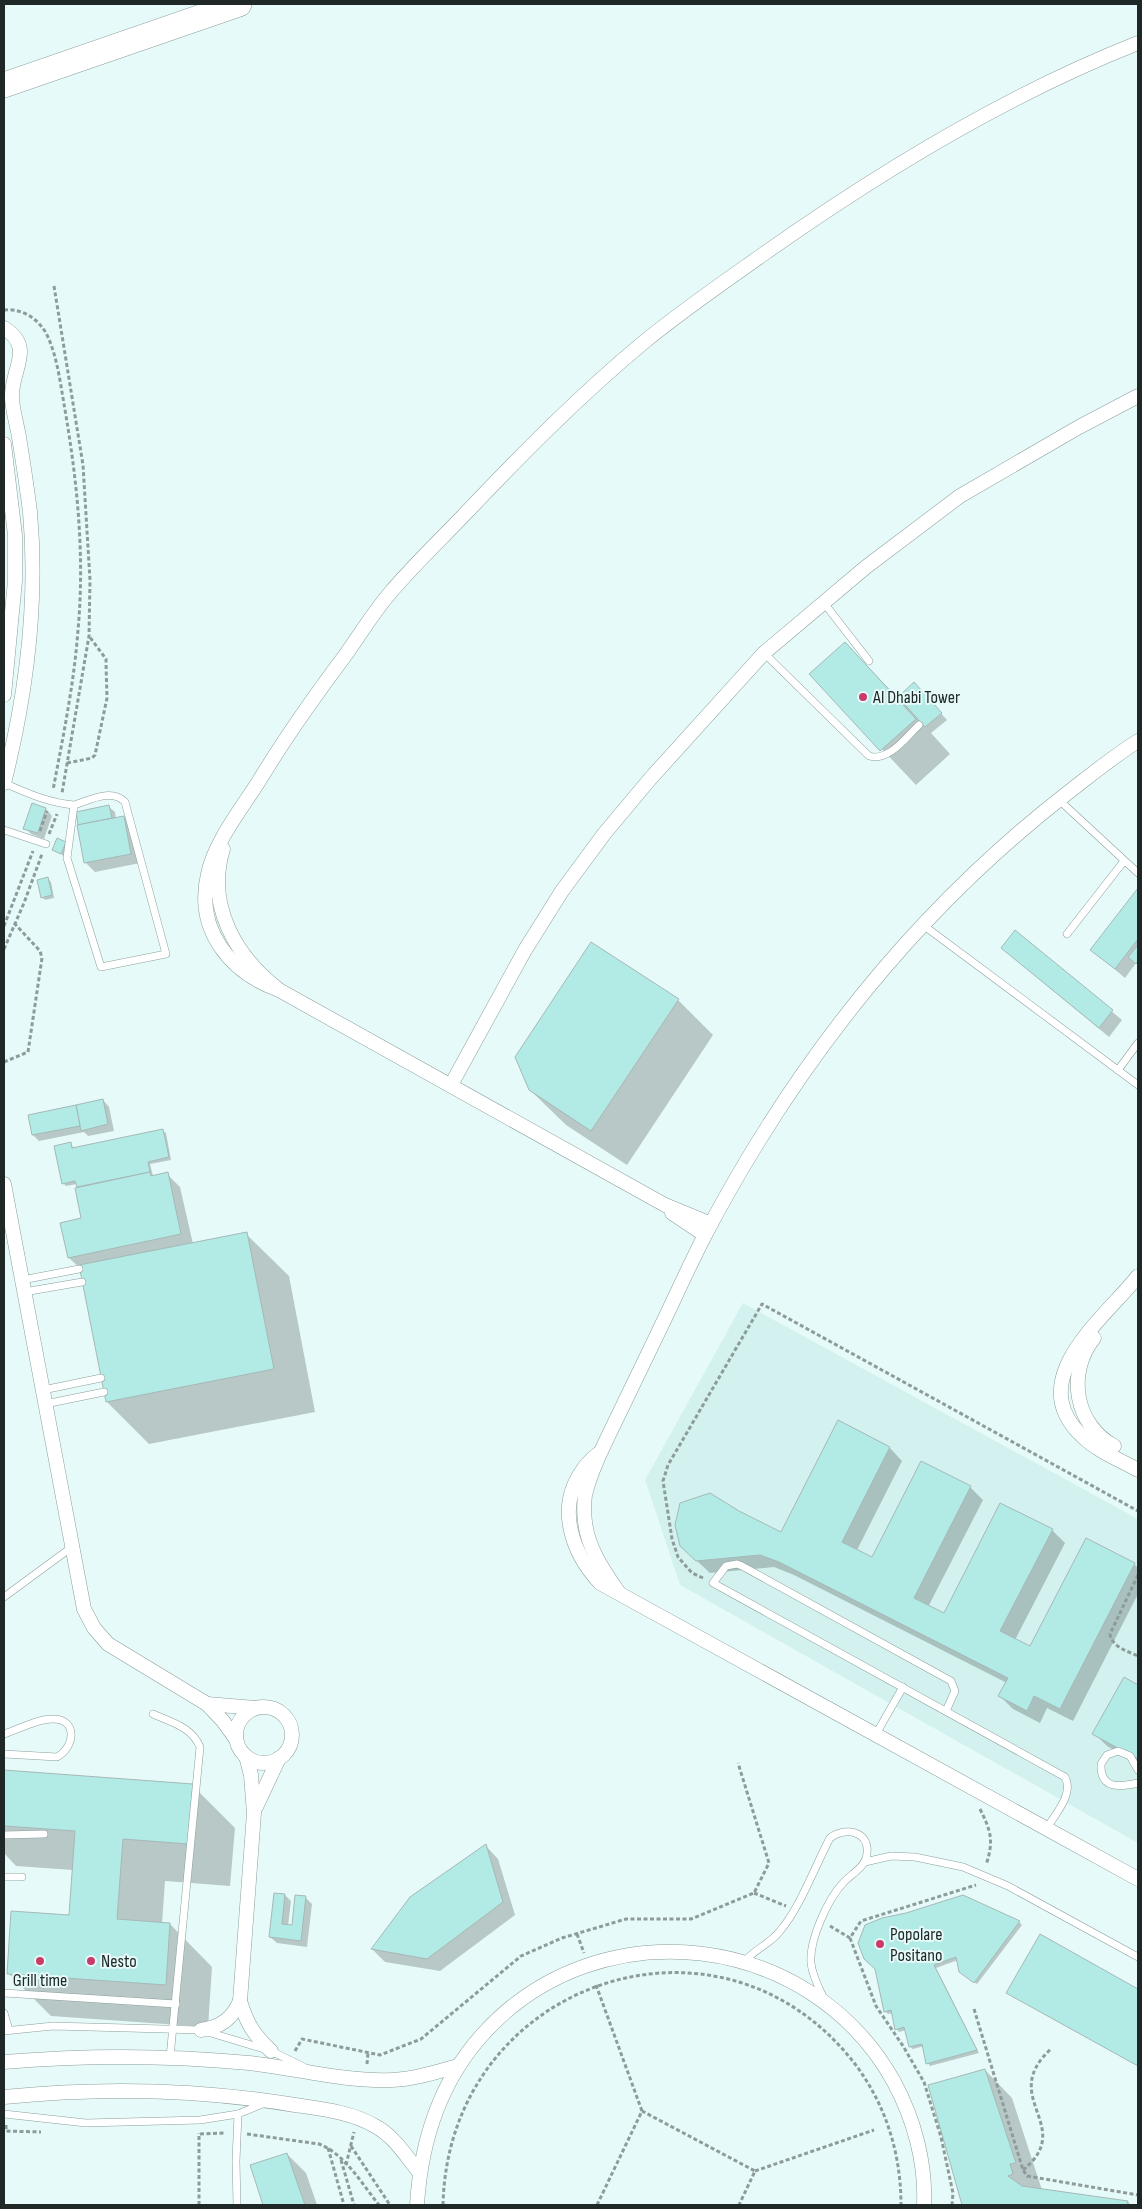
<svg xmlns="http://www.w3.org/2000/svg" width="1142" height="2209" font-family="'Sofia Sans Condensed',sans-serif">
  <rect width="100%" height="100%" fill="#e6fbf9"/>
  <!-- built -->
  <polygon fill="#d3f1ee" points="743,1303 1138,1519 1138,1843 680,1585 645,1480"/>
  <!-- shadow -->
  <g fill="#0003">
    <polygon points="845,643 898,698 914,684 947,720 931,733 950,754 916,785 811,674"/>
    <polygon points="33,805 46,809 52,816 44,839 31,834 25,828"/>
    <polygon points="108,806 115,812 116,819 124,817 133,827 140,863 95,872 85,862 78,826"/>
    <polygon points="66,843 64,856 54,850"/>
    <polygon points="48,879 51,882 54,898 45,900 42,897"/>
    <polygon points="1138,890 1138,965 1136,963 1125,978 1092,950"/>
    <polygon points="1016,932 1122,1020 1109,1037 1002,948"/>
    <polygon points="678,1000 713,1035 627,1165 566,1125 530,1090"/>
    <polygon points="103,1100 109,1107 114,1131 88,1136 84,1132 39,1141 33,1135 30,1116"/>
    <polygon points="163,1131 166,1133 171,1160 150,1164 153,1176 167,1174 180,1187 193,1244 246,1234 289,1276 315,1412 149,1444 107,1402 81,1269 69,1258 83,1219 77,1184 66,1186 63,1183 71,1144 74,1149"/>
    <polygon points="838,1422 890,1448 902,1461 857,1550 873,1558 970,1487 983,1500 928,1607 944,1614 1052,1530 1065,1543 1015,1640 1031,1648 1134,1564 1138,1568 1138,1594 1073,1721 1047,1708 1040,1723 1013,1709 1000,1696 1007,1683 794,1575 774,1567 710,1573 695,1559 738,1512 781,1534"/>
    <polygon points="1124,1679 1138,1686 1138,1763 1107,1746 1094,1733"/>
    <polygon points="4,1772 192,1785 235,1828 230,1886 165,1881 162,1924 170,1924 212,1967 208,2027 51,2016 8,1973 70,1917 73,1870 16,1866 4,1853"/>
    <polygon points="486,1846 498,1859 515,1915 440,1971 385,1962 372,1949"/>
    <polygon points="285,1895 291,1901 288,1926 293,1927 306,1898 312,1904 307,1947 277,1943 270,1937"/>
    <polygon points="1019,1922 1022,1925 977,1984 964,1975 958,1960 936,1968 979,2053 930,2066 928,2063 924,2046 913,2049 910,2047 906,2030 899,2032 897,2029 893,2013 888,2014 885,2011 876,1969"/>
    <polygon points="1040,1936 1138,1991 1138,2066 1011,1995"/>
    <polygon points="985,2070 1012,2098 1042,2190 1128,2202 1131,2205 963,2205 930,2086"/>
    <polygon points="287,2154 306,2173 317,2205 264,2205 252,2166"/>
  </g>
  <!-- building -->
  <g fill="#b2eae5" stroke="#a5b9b7">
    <polygon points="845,642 916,719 880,751 809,674"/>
    <polygon points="914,682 942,713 925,727 898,697"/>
    <polygon points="32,803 46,808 38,833 23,829"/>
    <polygon points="109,805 112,818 78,825 76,812"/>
    <polygon points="124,816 131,854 84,863 77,825"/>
    <polygon points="57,838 66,842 61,854 52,850"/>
    <polygon points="48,877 52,895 41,898 37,880"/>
    <polygon points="1138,888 1138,939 1115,969 1090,950"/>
    <polygon points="1015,930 1113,1010 1099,1028 1001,948"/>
    <polygon points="591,942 679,999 591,1131 529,1090 515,1057"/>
    <polygon points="1138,945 1138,961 1136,964 1128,957"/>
    <polygon points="103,1099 108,1124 81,1131 76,1105"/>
    <polygon points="76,1105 80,1126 32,1135 28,1115"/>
    <polygon points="163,1129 169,1157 148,1162 150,1172 77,1187 75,1181 62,1184 54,1146 71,1142 72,1148"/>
    <polygon points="150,1172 151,1176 168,1172 181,1234 68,1258 60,1223 81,1218 75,1188"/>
    <polygon points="247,1232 274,1369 106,1402 79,1265"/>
    <polygon points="838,1420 890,1447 842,1542 872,1557 921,1461 971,1486 914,1598 944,1613 1000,1503 1053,1529 1000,1631 1030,1646 1086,1538 1135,1563 1060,1709 1034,1696 1027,1711 998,1696 1008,1678 779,1562 760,1555 696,1561 680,1546 675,1525 680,1503 710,1493 739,1511 781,1532"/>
    <polygon points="1124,1677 1138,1685 1138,1759 1092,1734"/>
    <polygon points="4,1770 193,1784 188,1844 123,1839 117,1919 170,1923 166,1985 7,1974 11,1911 69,1915 75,1831 4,1826"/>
    <polygon points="486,1844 503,1902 427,1959 371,1949 410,1897"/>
    <polygon points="274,1893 285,1894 282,1924 292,1925 295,1895 306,1896 301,1941 269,1937"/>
    <polygon points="963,1895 1020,1921 974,1983 959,1972 956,1957 934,1965 977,2050 926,2064 922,2044 909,2047 904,2027 895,2030 891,2010 884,2012 875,1969 864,1959 858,1943 865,1925 882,1918 906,1913"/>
    <polygon points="1040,1934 1138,1989 1138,2066 1006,1993"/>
    <polygon points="985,2069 1016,2163 1010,2164 1013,2174 1008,2176 1022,2186 1128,2201 1127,2205 962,2205 928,2085"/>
    <polygon points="287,2153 305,2205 263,2205 250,2165"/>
  </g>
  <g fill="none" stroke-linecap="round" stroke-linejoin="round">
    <defs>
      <g id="lane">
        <polyline points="824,603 869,661"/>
        <path d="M764,653l105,103c20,6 37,-19 50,-31"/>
        <path d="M4,783c23,10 45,20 70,22 16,-5 38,-17 51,-3l41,152 -65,13 -34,-109 7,-53"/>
        <polyline points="1059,800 1138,873"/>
        <polyline points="4,830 46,844"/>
        <polyline points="923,925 1138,1085"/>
        <polyline points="1067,934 1124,861"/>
        <polyline points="1118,1070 1138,1043"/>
        <polyline points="22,1280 79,1269"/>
        <polyline points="24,1292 82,1282"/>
        <polyline points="43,1390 101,1378"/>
        <polyline points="45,1404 104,1392"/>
        <polyline points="4,1597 72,1547"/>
        <path d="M946,1711l9,-20 -4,-10 -209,-115 -5,-2 -11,2 -13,17 352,194c9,17 -9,36 -18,51"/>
        <path d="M153,1714c18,8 39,13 47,33l-30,310"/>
        <path d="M4,1734c15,-5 33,-15 49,-15 24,0 23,27 4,38l-53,-3"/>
        <polyline points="876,1734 903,1687"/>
        <path d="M1138,1770l-8,-14 -12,-5 -11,4 -6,9c-1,26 19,23 37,19"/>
        <polyline points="4,1835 44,1834"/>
        <polyline points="865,1862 891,1856 915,1857 963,1867 1008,1886 1138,1957"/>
        <polyline points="4,1877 22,1877"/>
        <path d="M745,1961c10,-12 25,-17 35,-30 20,-23 35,-65 50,-93 14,-11 40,-8 37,16 -1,13 -16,20 -24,29 -15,16 -34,57 -32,80 1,12 8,25 13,36"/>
        <polyline points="4,1993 176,2004"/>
        <polyline points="4,2013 9,2030"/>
        <polyline points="4,2031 53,2026 201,2030 271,2051 304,2067"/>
        <polyline points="4,2114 86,2123 200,2120 238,2114 265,2103"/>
        <polyline points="237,2205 236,2161 238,2114"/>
      </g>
      <g id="street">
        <path d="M4,328c32,20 6,42 8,71 1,13 5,26 7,38 4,25 8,50 11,75 8,89 -4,184 -26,271"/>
        <polyline points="4,444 15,535 15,581 4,695"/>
        <path d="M223,849c-17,56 12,107 56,141l386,215 46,19"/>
        <path d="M279,990c-50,-18 -84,-61 -71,-116 6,-31 34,-66 51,-93 26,-43 55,-84 85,-124 15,-21 29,-44 46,-64 23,-27 49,-52 74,-78 57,-60 116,-120 180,-173 39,-32 80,-60 121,-89 116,-82 241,-158 373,-210"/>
        <polyline points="451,1085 525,950 562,891 604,834 650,779 764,653 866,567 960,496 1079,427 1138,396"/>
        <polyline points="4,1184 84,1609 94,1628 108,1644 207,1704 223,1721 236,1739"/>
        <polyline points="672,1213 705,1235"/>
        <path d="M1138,1276c-33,42 -116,103 -56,160 15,15 38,24 56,34"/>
        <path d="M1094,1338c-28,35 -19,87 20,108"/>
        <path d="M598,1454c-6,5 -12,10 -16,17 -26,37 -10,82 18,112l538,296"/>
        <path d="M619,1593c-15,-22 -31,-44 -34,-71 -1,-8 -1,-19 0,-27 6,-25 19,-50 30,-73 14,-29 28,-58 42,-87 16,-33 31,-67 48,-100 90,-171 211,-325 365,-444 22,-17 44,-35 68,-50"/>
        <polyline points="207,1704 256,1708"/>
        <circle cx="264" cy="1735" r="28"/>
        <path d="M246,1756l5,19 3,38 -14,188c7,23 14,34 31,50"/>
        <polyline points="256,1807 279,1758"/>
        <path d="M201,2030c20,-3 31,-11 39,-29"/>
        <path d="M4,2062c82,-7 163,-7 245,1 47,5 95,19 143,17 23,-1 44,-8 66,-14"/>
        <path d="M4,2097c97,-10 194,-8 291,8 27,4 56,7 80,21 19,10 31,30 44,46"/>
        <path d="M417,2205c4,-64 23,-124 67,-172 116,-127 327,-101 410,49 20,37 32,81 30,123"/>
      </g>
      <polyline id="highway" points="4,85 239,4"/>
    </defs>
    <!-- lane casing -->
    <use href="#lane" stroke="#8b9e9c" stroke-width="8"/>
    <!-- street casing -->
    <use href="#street" stroke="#8b9e9c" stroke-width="15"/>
    <!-- highway casing -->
    <use href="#highway" stroke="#8b9e9c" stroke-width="26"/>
    <!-- path -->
    <g stroke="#8d9c9a" stroke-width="3" stroke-dasharray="4 2.5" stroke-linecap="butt">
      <polyline points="54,286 83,465 90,580 89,636 62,793"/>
      <path d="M4,310c18,-2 35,9 43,25 10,21 13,46 17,69 13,75 21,150 14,226 -4,54 -15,107 -25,160"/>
      <polyline points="67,763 92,758 95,755 107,698 106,664 106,659 89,636"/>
      <polyline points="40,831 47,811"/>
      <polyline points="49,834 57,814"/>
      <polyline points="4,926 33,851"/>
      <polyline points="4,949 24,903 42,854"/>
      <polyline points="4,1062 28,1052 42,958 40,951 15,924"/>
      <path d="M1138,1575l-28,59c2,13 17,17 28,22"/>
      <polyline points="703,1578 692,1573 678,1557 672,1539 663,1481 668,1465 762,1304 1138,1511"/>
      <path d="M980,1809c11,22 14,32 6,56"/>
      <polyline points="754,1893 786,1906"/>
      <polyline points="830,1926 850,1938 861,1921 976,1885"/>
      <polyline points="577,1934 584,1953"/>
      <polyline points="850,1938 876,2006 903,2046 924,2082 941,2137 953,2193 952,2205"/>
      <polyline points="596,1985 642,2111"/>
      <polyline points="974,2009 1023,2170 1027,2176 1138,2195"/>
      <polyline points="295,2051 302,2039 380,2055 421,2039 521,1956 562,1938 626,1919 691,1919 754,1893 769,1863 738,1763"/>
      <polyline points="367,2064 368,2053"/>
      <polyline points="6,2125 6,2131 41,2132"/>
      <polyline points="200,2134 226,2133"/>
      <path d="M247,2134l72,10c26,10 43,40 60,61"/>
      <polyline points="351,2146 390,2205"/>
      <polyline points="328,2148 344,2205"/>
      <polyline points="341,2160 354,2205"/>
      <polyline points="346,2165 354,2132"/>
      <path d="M1023,2170c54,-44 -26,-72 28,-121"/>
      <polyline points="755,2171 874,2130"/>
      <polyline points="199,2205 199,2133"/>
      <path d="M443,2205c5,-222 276,-317 412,-141 31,41 46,90 46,141"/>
      <polyline points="597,2205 642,2111 755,2171 739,2205"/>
    </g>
    <!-- lane -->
    <use href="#lane" stroke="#fff" stroke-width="7"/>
    <!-- street -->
    <use href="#street" stroke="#fff" stroke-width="14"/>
    <!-- highway -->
    <use href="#highway" stroke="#fff" stroke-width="25"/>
  </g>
  <!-- markers -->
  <g fill="#c93b68" stroke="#e6fbf9" stroke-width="2">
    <circle cx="863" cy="697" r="5"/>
    <circle cx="880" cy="1944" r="5"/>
    <circle cx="40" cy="1961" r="5"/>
    <circle cx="91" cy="1961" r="5"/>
  </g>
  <g text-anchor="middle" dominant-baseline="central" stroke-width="4" stroke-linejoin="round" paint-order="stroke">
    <!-- poi labels -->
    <g font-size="18" fill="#202827" stroke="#e6fbf9" text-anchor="start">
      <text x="873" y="697">Al Dhabi Tower</text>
      <text x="890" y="1934">Popolare<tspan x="890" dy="21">Positano</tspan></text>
      <text x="101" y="1961">Nesto</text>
      <text x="40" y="1980" text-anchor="middle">Grill time</text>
    </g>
  </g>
  <!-- border -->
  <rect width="1142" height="2209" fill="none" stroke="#202827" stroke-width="10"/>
</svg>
